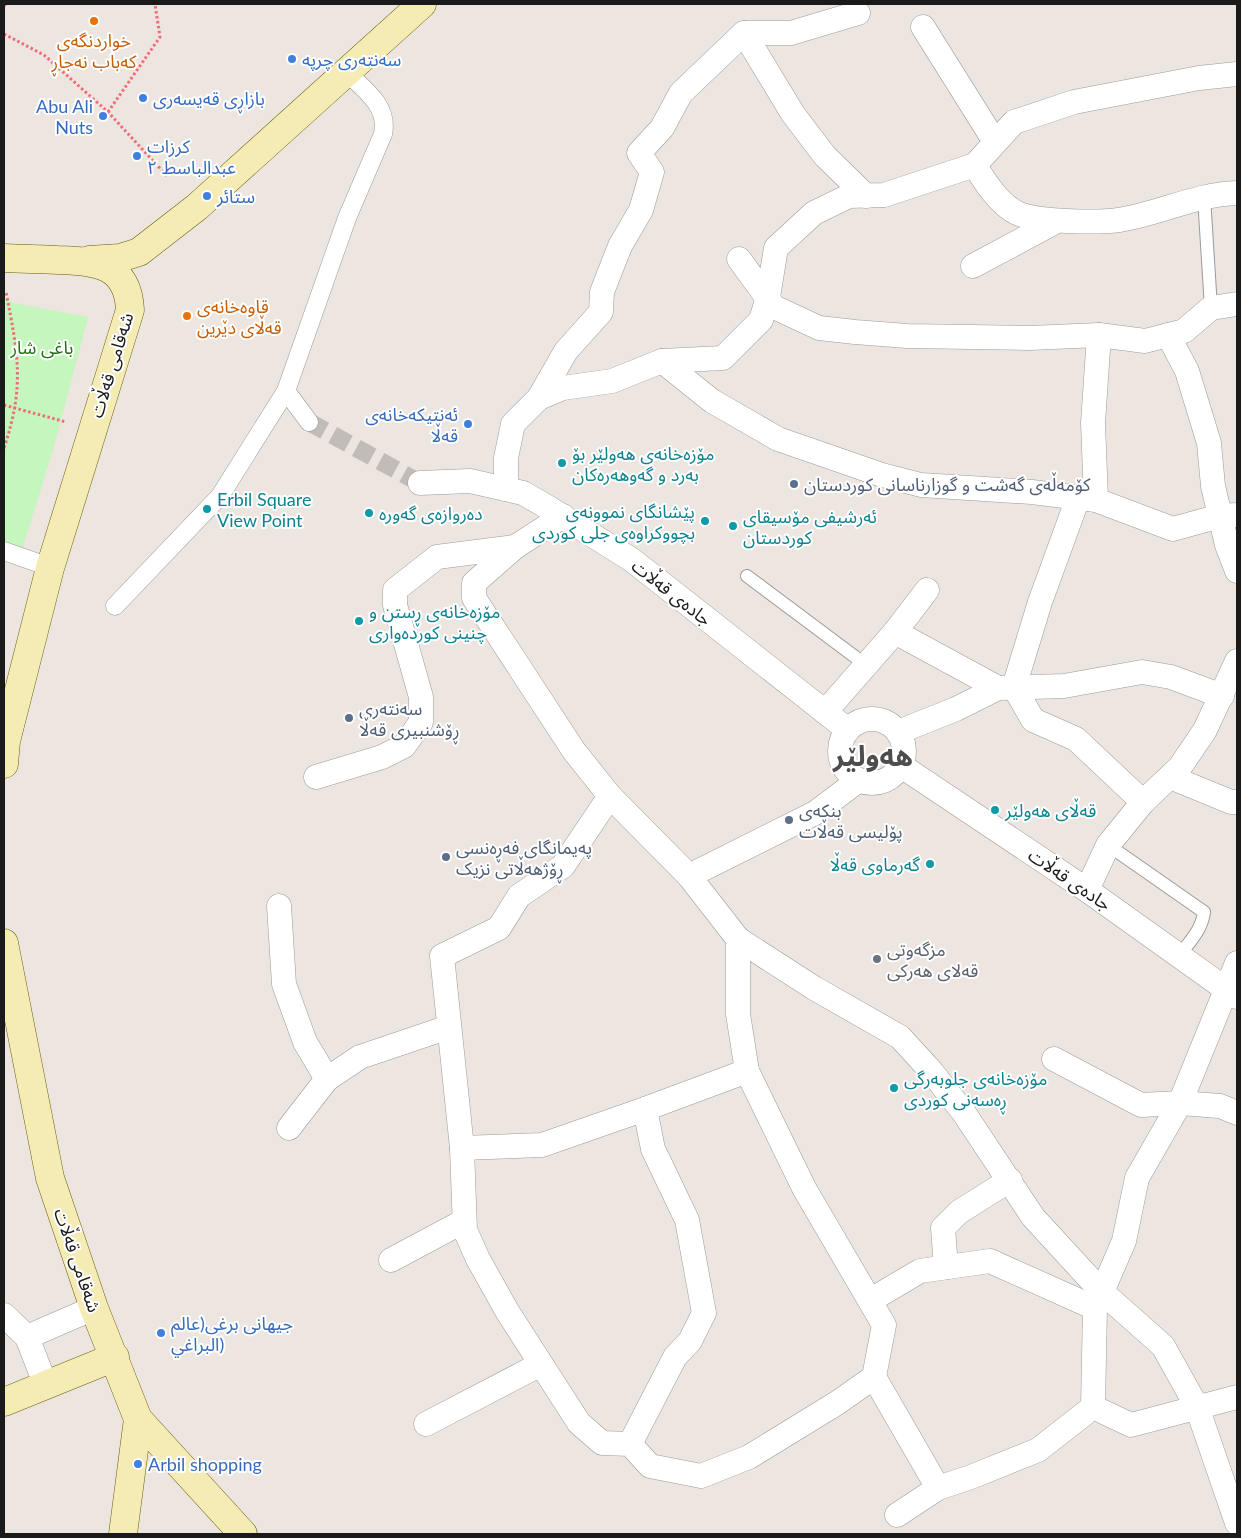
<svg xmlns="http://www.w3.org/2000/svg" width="1241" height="1538" font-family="Lato,'Noto Sans Arabic',sans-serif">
  <rect width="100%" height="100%" fill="#ece5e0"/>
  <!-- park -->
  <polygon fill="#c4f6bd" points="4,298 14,303 88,317 55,443 21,553 4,547"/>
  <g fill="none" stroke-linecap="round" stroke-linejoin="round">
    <!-- pedestrian-tunnel -->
    <polyline stroke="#c2bcb8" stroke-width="18" stroke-dasharray="18 9" stroke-linecap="butt" points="309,422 420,483"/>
    <defs>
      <g id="service">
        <polyline points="1204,197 1211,308"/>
        <polyline points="747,576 866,665"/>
        <path d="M1108,845l96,67c-2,18 -15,30 -25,44"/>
      </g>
      <g id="pedestrian">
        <path d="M309,422l-23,-31 61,-173 36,-84c6,-28 -19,-45 -38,-63"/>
        <polyline points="4,551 41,564"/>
        <polyline points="115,606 220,496 286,391"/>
      </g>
      <g id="minor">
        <polyline points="923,27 995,142"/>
        <polyline points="744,33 793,114 825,156 866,196"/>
        <polyline points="975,165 1014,122 1074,102 1199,78 1237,74"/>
        <polyline points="739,259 774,307 819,328 855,332 907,336 1030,338 1099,335 1145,341 1184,331 1211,308 1237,304"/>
        <polyline points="973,266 1057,221"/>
        <polyline points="1168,335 1187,371 1209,443 1213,486 1227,545 1237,571"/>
        <polyline points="662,361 712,401 778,439 882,475 921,485 1032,492 1096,500 1173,529 1220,516 1237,515"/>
        <polyline points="539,398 566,351 601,312 602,292 620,246 641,210 652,172 639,153 662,128 681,93 744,33 791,33 858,13"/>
        <polyline points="420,483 470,481 523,493 549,508 632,560 848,730"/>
        <path d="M506,489v-31l7,-34 26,-26 24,-10 49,-7 50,-20 61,-3 38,-38 7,-23 8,-49 38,-35 35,-17 35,-1 91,-30c9,16 24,39 42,48 19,9 80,10 102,7 40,-6 77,-26 118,-27"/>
        <polyline points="1078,498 1040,602 1014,687 1033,720 1076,739 1143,802"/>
        <polyline points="1096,500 1093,423 1099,335"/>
        <polyline points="563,516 515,547 474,583 474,598 574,751 610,796 689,876 738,939 738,1014 747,1071 645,1109 653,1149 687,1220 704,1313 690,1341 675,1357 630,1444"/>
        <polyline points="895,632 998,688"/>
        <polyline points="825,712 895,632 927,590"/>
        <circle cx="872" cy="751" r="32"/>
        <polyline points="898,732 956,709 998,688 1064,686 1142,672 1171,677 1222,696"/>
        <polyline points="900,765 1087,890 1237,997"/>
        <polyline points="316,777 382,757 404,746 421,722 421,697 395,605 395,590 437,557 515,547"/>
        <polyline points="1170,777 1231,802 1237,802"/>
        <polyline points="610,796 563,866 519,896 499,928 442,956 462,1148 465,1230 478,1259 507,1311 579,1423 602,1443 630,1444 650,1466 701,1476 749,1457 837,1403 874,1377 884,1325 804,1188 747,1071"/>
        <polyline points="689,876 815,813 859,780"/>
        <polyline points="1087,890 1108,845 1143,802 1180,767 1205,730 1237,661"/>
        <polyline points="279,906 284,984 305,1042 327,1079"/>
        <polyline points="738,939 814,988 900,1037 931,1071 964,1113 1033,1217 1101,1291 1163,1346 1197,1407 1237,1523"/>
        <polyline points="1054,1059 1141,1105 1180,1103 1220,1106 1237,1113"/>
        <polyline points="289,1128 327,1079 360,1057 449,1027"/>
        <polyline points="462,1148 542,1145 645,1109"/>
        <polyline points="391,1260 464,1221"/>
        <polyline points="946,1267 943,1228 959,1212 1010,1180"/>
        <polyline points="871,1300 920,1271 990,1261 1095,1308"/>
        <polyline points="4,1315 27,1337 46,1386"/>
        <polyline points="27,1337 94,1308"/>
        <polyline points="874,1377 938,1488 971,1477 1038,1450 1093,1407 1095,1308 1124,1241 1137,1178 1180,1103 1237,963"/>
        <polyline points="1093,1407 1131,1425 1237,1397"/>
        <polyline points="426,1424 541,1364"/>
        <polyline points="897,1515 938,1488"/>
      </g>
      <g id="secondary">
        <path d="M4,258c18,1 36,1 54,2 38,1 70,4 72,50l-80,258 -44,173 -2,23"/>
        <polyline points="89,260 120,258 139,252 197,207 422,4"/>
        <polyline points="4,943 50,1178 94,1308 138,1419 243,1534"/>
        <polyline points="4,1402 115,1357"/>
        <polyline points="123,1534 138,1419"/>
      </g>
    </defs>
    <!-- service casing -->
    <use href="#service" stroke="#9b9b9b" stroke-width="14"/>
    <!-- pedestrian casing -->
    <use href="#pedestrian" stroke="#9b9b9b" stroke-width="19"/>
    <!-- minor casing -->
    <use href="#minor" stroke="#9b9b9b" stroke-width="25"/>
    <!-- secondary casing -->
    <use href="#secondary" stroke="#696009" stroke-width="29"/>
    <!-- path -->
    <g stroke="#f26b79" stroke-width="3" stroke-dasharray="2.5 2.5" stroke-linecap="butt">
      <polyline points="4,6 6,4"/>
      <polyline points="4,34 44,55 108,112 167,176"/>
      <polyline points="108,112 160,37 155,4"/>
      <polyline points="4,405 66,422"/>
      <path d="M4,448c21,-62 14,-94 2,-156"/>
    </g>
    <!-- service -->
    <use href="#service" stroke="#fff" stroke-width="12"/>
    <!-- pedestrian -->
    <use href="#pedestrian" stroke="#fff" stroke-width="18"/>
    <!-- minor -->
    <use href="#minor" stroke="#fff" stroke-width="24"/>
    <!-- secondary -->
    <use href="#secondary" stroke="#f5ebb4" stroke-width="28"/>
  </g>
  <!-- markers -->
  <g fill="#e8710a" stroke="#fff" stroke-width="2">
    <circle cx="94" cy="21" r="5"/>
    <circle cx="187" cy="316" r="5"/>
  </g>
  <g fill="#3f7fe0" stroke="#fff" stroke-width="2">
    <circle cx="292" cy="59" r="5"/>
    <circle cx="143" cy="98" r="5"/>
    <circle cx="103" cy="116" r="5"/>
    <circle cx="137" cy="156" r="5"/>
    <circle cx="207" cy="196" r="5"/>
    <circle cx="468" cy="424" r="5"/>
    <circle cx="161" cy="1333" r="5"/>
    <circle cx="138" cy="1464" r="5"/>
  </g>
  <g fill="#0f9aa8" stroke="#fff" stroke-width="2">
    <circle cx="562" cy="463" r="5"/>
    <circle cx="207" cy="509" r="5"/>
    <circle cx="369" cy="513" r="5"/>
    <circle cx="705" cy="521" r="5"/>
    <circle cx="733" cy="526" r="5"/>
    <circle cx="359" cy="621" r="5"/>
    <circle cx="995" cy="810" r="5"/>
    <circle cx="930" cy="864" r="5"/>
    <circle cx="894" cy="1088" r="5"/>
  </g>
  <g fill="#5c6f8a" stroke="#fff" stroke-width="2">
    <circle cx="794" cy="484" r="5"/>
    <circle cx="349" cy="718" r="5"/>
    <circle cx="789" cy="820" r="5"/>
    <circle cx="446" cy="857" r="5"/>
  </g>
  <circle fill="#6b7280" stroke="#fff" stroke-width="2" cx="877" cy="959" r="5"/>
  <g text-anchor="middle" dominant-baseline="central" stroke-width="4" stroke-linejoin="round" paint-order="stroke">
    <!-- food labels -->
    <g font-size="18" fill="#c56008" stroke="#fff">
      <text x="94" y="40">خواردنگەی<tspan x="94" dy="21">کەباب نەجاڕ</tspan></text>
      <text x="197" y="306" text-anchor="start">قاوەخانەی<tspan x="197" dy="21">قەڵای دێرین</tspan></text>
    </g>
    <!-- shop labels -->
    <g font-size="18" fill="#366cbe" stroke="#fff" text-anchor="start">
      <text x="302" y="59">سەنتەری چرپە</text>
      <text x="153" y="98">بازاڕی قەیسەری</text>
      <text x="93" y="106" text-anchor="end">Abu Ali<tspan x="93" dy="21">Nuts</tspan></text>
      <text x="147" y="146">كرزات<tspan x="147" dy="21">عبدالباسط ٢</tspan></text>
      <text x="217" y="196">ستائر</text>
      <text x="458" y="414" text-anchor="end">ئەنتیکەخانەی<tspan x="458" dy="21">قەڵا</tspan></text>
      <text x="171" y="1323">جیهانی برغی(عالم<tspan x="171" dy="21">البراغي)</tspan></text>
      <text x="148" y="1464">Arbil shopping</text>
    </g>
    <!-- park labels -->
    <g font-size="18" fill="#1c7110" stroke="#fff">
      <text x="42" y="347">باغی شار</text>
    </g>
    <!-- street labels -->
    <g font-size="18" fill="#1a1a1a" stroke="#fff">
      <text transform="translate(111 365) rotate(-73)">شەقامی قەڵات</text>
      <text transform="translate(672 592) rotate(38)">جادەی قەڵات</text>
      <text transform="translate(1070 879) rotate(34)">جادەی قەڵات</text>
      <text transform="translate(78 1260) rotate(71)">شەقامی قەڵات</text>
    </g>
    <!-- culture labels -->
    <g font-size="18" fill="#0d838f" stroke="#fff" text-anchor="start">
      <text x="572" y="453">مۆزەخانەی هەولێر بۆ<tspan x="572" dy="21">بەرد و گەوهەرەکان</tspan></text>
      <text x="217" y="499">Erbil Square<tspan x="217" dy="21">View Point</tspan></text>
      <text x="695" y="511" text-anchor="end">پێشانگای نموونەی<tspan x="695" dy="21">بچووکراوەی جلی کوردی</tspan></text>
      <text x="379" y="513">دەروازەی گەورە</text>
      <text x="743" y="516">ئەرشیفی مۆسیقای<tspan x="743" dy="21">کوردستان</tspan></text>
      <text x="369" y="611">مۆزەخانەی ڕستن و<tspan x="369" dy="21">چنینی کوردەواری</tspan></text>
      <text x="1005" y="810">قەڵای هەولێر</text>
      <text x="920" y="864" text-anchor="end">گەرماوی قەڵا</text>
      <text x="904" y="1078">مۆزەخانەی جلوبەرگی<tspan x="904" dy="21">ڕەسەنی کوردی</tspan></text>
    </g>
    <!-- service labels -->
    <g font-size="18" fill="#4e5e75" stroke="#fff" text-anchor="start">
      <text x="804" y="484">کۆمەڵەی گەشت و گوزارناسانی کوردستان</text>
      <text x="359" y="708">سەنتەری<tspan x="359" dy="21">ڕۆشنبیری قەڵا</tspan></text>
      <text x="799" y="810">بنکەی<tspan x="799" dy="21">پۆلیسی قەڵات</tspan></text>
      <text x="456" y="847">پەیمانگای فەڕەنسی<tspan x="456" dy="21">ڕۆژهەڵاتی نزیک</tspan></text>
    </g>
    <!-- worship labels -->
    <g font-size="18" fill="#5b616d" stroke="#fff" text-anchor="start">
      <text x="887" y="949">مزگەوتی<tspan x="887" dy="21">قەلای هەرکی</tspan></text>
    </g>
    <!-- town labels -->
    <g font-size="28" font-weight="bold" fill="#4d4d4d" stroke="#fff">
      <text x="873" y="755">ھەولێر</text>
    </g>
  </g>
  <!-- border -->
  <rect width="1241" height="1538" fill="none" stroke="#1a1a1a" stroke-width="10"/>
</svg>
